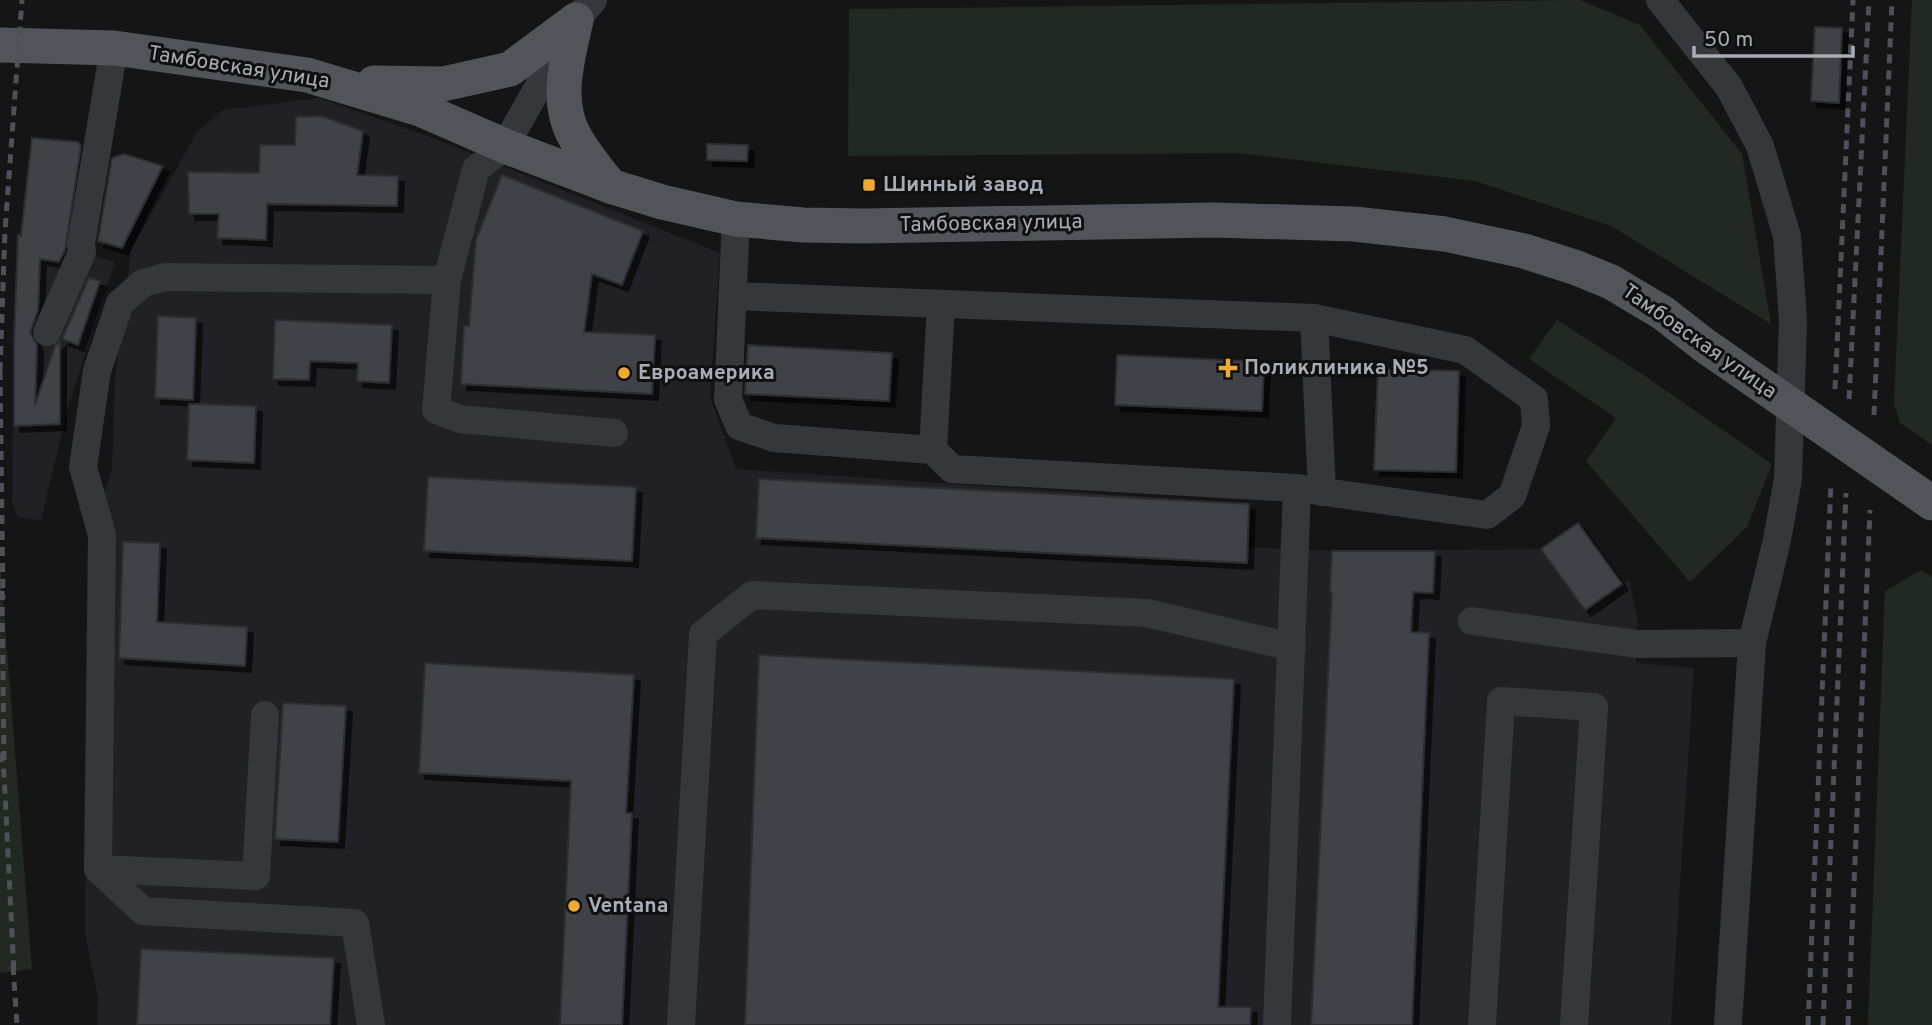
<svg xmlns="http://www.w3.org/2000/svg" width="1932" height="1025" font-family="Overpass,sans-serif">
  <defs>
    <filter id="shadow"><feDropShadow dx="6" dy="6" stdDeviation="0" flood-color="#0009"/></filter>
  </defs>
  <rect width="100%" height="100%" fill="#151516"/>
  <!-- built -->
  <g fill="#212123">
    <polygon points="319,98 425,135 720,253 710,397 736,469 1249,504 1248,547 1332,551 1541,549 1585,610 1629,580 1638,622 1636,663 1694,668 1671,1025 97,1025 98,997 85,934 90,538 112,468 115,380 131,250 197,132 223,110"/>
    <polygon points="18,235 115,262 68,407 41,520 18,518 12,501 14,341"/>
  </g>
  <!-- green -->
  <g fill="#212922">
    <polygon points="1580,0 1640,25 1742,154 1771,324 1611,226 1475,181 1239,153 848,156 849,9"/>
    <polygon points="1912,0 1932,0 1932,445 1900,423 1894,404"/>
    <polygon points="1557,320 1645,376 1772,464 1747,527 1690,582 1586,461 1616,418 1529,359"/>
    <polygon points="0,560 32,969 0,973"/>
    <polygon points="1921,570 1932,577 1932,1025 1868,1025 1885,591"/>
  </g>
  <!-- building -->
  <g fill="#414246" stroke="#2f2f32" stroke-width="2" filter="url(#shadow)">
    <polygon points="1815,27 1842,28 1839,103 1811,101"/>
    <polygon points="321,116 363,131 357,175 398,176 397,206 267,204 266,240 217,238 219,214 189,214 188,172 259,173 260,145 295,145 296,117"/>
    <polygon points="32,138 78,142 81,146 65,250 59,262 40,259 38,310 30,333 37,345 35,405 55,346 60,341 60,424 14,426 14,344 18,235 21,236"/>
    <polygon points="707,144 748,145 747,161 707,160"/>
    <polygon points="124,154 163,166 122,248 98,241 112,158"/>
    <polygon points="502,175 643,231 622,285 592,274 584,332 655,335 652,394 461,384 464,326 469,326 476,240"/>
    <polygon points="89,278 100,281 78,345 62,339"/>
    <polygon points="158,316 196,318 193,400 155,398"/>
    <polygon points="275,320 392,325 389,383 357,381 358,363 310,361 309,380 273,379"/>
    <polygon points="748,345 892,353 889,401 745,394"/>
    <polygon points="1117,355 1264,362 1262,411 1115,405"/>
    <polygon points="1378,369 1459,371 1456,472 1374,470"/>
    <polygon points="189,404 256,406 254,463 187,460"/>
    <polygon points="428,477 636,487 632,561 424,551"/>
    <polygon points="759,479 1249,504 1247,563 756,538"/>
    <polygon points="1578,523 1622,584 1585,610 1541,549"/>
    <polygon points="123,542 160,543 157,622 247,627 245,666 119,658"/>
    <polygon points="1332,551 1435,551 1433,593 1413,592 1411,632 1429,633 1412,1025 1311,1025 1332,593 1330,593"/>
    <polygon points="759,655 1234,679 1218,1007 1251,1007 1250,1025 745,1025"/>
    <polygon points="425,663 634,675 626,813 632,813 622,1025 560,1025 571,781 419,773"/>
    <polygon points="283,703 346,706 338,842 275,839"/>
    <polygon points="141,949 334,958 330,1025 137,1025"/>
  </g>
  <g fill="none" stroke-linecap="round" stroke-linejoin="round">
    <!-- minor -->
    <g stroke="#36373b" stroke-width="28">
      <polyline points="1660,0 1729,87 1760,146 1787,236 1793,320 1788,479 1777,540 1752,643 1728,1025"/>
      <polyline points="447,280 436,410 460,419 614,433"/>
      <polyline points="732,296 1314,318 1465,350 1534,399 1536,426 1512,496 1487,515 1297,488 952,469 933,450 774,438 739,426 728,399 736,219"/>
      <polyline points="941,305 933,450 945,462"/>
      <polyline points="1314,318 1322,492"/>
      <polyline points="47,332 82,252 81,244 114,48"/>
      <polyline points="1472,621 1637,644 1752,643"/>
      <polyline points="98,869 256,876 265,715"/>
      <polyline points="371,1025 355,923 143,911 98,869 102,535 83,467 97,371 120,303 143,283 165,277 447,280 476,169 505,146 576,20 593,0"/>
      <polyline points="681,1025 703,634 752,595 1147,613 1292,647"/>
      <polyline points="1277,1025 1297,488"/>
      <polyline points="1482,1025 1501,701 1594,707 1574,1025"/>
    </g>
    <!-- major -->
    <g stroke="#52545a" stroke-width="35">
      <path d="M576,20c-8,37 -22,81 -1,117 9,17 23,33 35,49"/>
      <polyline points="0,45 114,48 307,75 420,109 505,146 610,186 662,202 736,219 803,225 864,226 1214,220 1354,224 1445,234 1524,251 1577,268 1611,282 1663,313 1704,345"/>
      <polyline points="374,83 443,84 510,69 576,20"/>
    </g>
    <!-- rail -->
    <g stroke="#4f5156" stroke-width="5" stroke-dasharray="9 7" stroke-linecap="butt">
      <polyline points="0,371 5,231 22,0"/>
      <polyline points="0,371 3,599"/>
      <polyline points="1835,389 1853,0"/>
      <polyline points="1849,399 1869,0"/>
      <polyline points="1874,415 1892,0"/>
      <polyline points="2,591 4,763"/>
      <polyline points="0,753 4,773 14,974"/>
      <polyline points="13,966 17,1025"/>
      <polyline points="1808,1025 1831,483"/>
      <polyline points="1823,1025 1846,493"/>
      <polyline points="1848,1025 1870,510"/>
    </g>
    <!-- major-bridge -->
    <polyline stroke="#52545a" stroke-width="35" points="1704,345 1932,503"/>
  </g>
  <!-- markers -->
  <g fill="#efaa34" stroke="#101011" stroke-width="2.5">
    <rect x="862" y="178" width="14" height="14" rx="3.5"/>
    <path d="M1224.5 357.5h7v7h7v7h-7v7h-7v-7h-7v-7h7z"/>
    <circle cx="624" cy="373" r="7"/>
    <circle cx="574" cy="906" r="7"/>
  </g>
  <g text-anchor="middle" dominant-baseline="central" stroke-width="6" stroke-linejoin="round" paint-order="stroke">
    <!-- street labels -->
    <g font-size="21" fill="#a7acb6" stroke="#101011">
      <text transform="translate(239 68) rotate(9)">Тамбовская улица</text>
      <text transform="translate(991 224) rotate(-1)">Тамбовская улица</text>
      <text transform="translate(1699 342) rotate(35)">Тамбовская улица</text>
    </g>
    <!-- poi labels -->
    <g font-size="21" font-weight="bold" fill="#a7acb6" stroke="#101011" text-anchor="start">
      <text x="883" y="185">Шинный завод</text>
      <text x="1244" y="368">Поликлиника №5</text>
      <text x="638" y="373">Евроамерика</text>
      <text x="588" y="906">Ventana</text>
    </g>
  </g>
  <!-- scale -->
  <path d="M1694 46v10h159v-10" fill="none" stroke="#a7acb6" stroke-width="3.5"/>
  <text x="1704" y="46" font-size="21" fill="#a7acb6" stroke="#101011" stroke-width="5" paint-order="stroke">50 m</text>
</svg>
